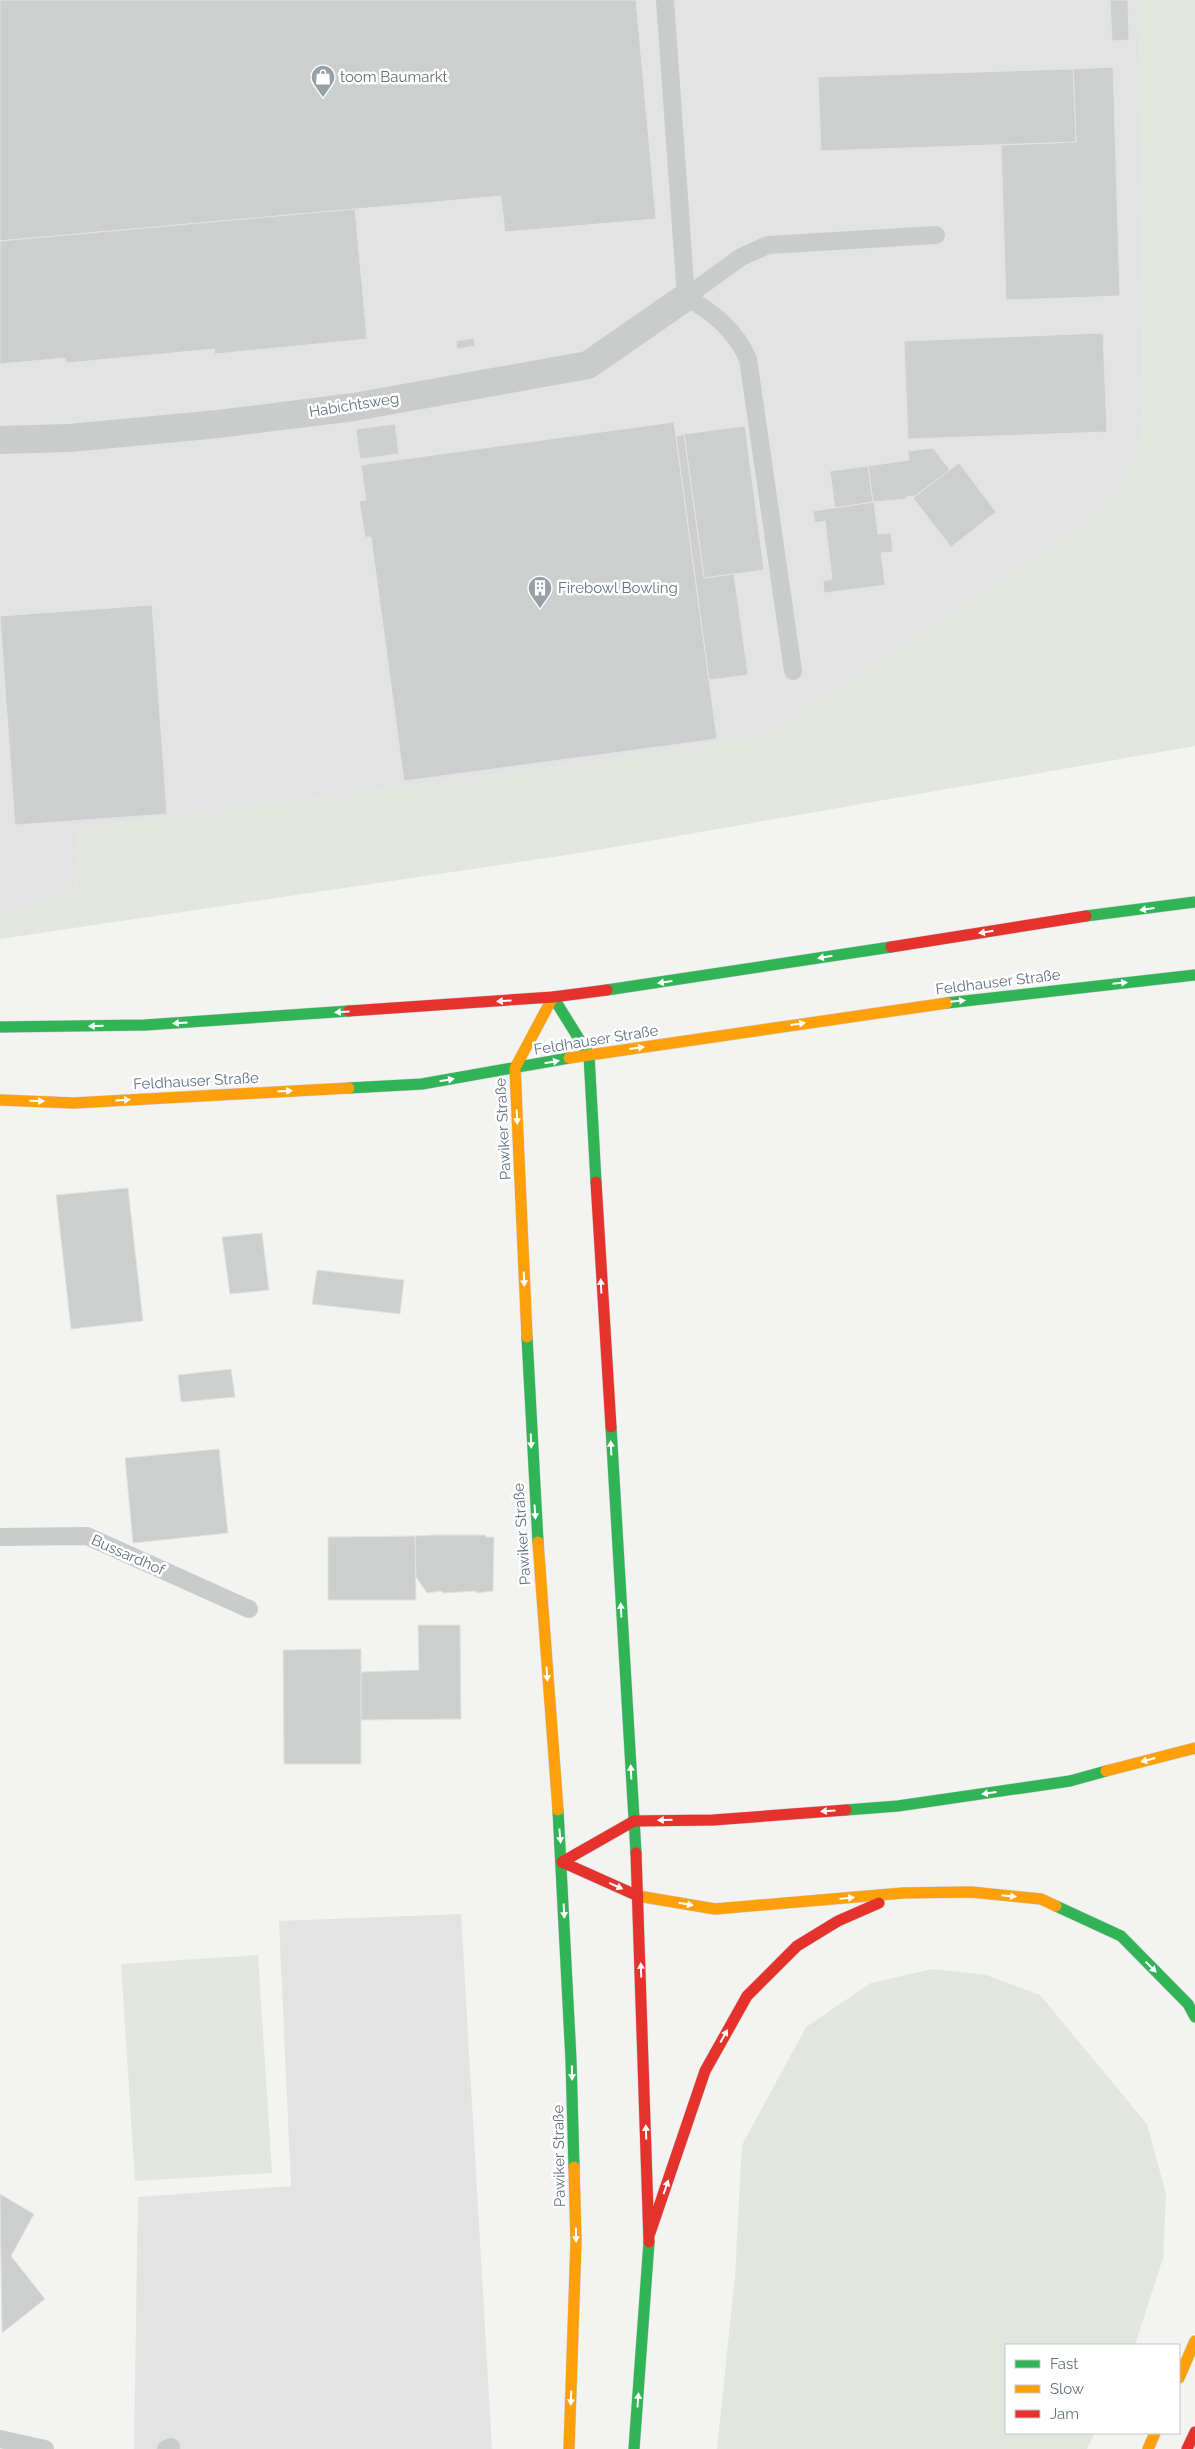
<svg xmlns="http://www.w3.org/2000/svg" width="1195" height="2449" font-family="Raleway,sans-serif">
  <rect width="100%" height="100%" fill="#f3f3f1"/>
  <!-- built -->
  <g fill="#e2e3e2">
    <polygon points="0,0 1140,0 1144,405 1141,442 1117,490 1076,530 767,734 601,761 78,828 75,890 19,910 0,910"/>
    <polygon points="461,1914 492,2449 134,2449 138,2197 291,2186 279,1921"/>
  </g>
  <!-- green -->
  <g fill="#e2e6df">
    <polygon points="1140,0 1195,0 1195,746 580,853 0,939 0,910 19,910 75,890 78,828 601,761 767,734 1076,530 1117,490 1141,442 1144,405"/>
    <polygon points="258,1955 272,2173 135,2181 121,1964"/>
    <polygon points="933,1969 986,1975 1040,1995 1147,2124 1166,2194 1163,2258 1135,2345 1006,2345 1006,2433 1095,2433 1087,2449 717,2449 735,2276 742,2145 806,2027 871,1983"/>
  </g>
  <!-- building -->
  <g fill="#cdcece" stroke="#e2e2e1">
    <polygon points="0,0 636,0 656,219 505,232 501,196 0,241"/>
    <polygon points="1110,0 1128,0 1129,40 1112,41"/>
    <polygon points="1113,67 1120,296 1006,300 1001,145 1076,142 1073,69"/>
    <polygon points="1073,69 1076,142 821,151 818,77"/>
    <polygon points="355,209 367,339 215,354 214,349 66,363 65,358 0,364 0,241"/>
    <polygon points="1103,333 1107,432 908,439 904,341"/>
    <polygon points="474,338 475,346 457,349 456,341"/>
    <polygon points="674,422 717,739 404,781 371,537 365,537 359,501 366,500 361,465"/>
    <polygon points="395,424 399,454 360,459 356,429"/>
    <polygon points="745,426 764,570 704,578 684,434"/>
    <polygon points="684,434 704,578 734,574 748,675 709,680 676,436"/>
    <polygon points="933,448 950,470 914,497 914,496 906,497 906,499 873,502 868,466 909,460 908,451"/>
    <polygon points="959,463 996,512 951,547 913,498"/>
    <polygon points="868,466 873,502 835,508 830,471"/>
    <polygon points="874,502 878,534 891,533 893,552 881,553 885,585 824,593 823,581 832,579 825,521 815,523 813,511"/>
    <polygon points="152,605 167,814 15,825 0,616"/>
    <polygon points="128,1188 143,1321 71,1329 56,1195"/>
    <polygon points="262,1233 269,1290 230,1294 222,1237"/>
    <polygon points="317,1270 404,1280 400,1314 312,1304"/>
    <polygon points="231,1369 235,1397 181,1402 178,1375"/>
    <polygon points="219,1449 228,1533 133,1543 125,1458"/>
    <polygon points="434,1535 485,1535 486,1537 494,1537 493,1591 477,1593 476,1591 443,1593 442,1591 427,1593 416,1577 415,1536"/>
    <polygon points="415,1536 416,1600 328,1600 328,1537"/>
    <polygon points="418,1625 460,1625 461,1719 361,1720 361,1672 419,1670"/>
    <polygon points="361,1649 361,1764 284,1764 283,1650"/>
    <polygon points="0,2194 34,2214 11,2256 45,2299 2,2333"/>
  </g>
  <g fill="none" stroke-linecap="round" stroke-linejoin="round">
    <defs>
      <g id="fast">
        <polyline points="1086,916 1195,902"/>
        <polyline points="607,990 891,947"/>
        <polyline points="553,997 589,1055 596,1182"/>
        <polyline points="947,1003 1195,975"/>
        <polyline points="0,1027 145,1025 349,1011"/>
        <polyline points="349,1088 422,1084 569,1058"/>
        <polyline points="527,1337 538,1542"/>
        <polyline points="611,1427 636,1853"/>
        <polyline points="558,1810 571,2060 574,2167"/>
        <polyline points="846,1810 898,1806 1070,1781 1106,1771"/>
        <polyline points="1056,1906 1121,1936 1188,2004 1195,2017"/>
        <polyline points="634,2449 649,2242"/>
      </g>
      <g id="slow">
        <polyline points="569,1058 947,1003"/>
        <polyline points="0,1100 74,1103 349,1088"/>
        <polyline points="527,1337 515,1068 553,997"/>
        <polyline points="538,1542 558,1810"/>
        <polyline points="1106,1771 1195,1748"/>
        <polyline points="638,1896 715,1909 903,1893 971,1892 1041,1899 1056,1906"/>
        <polyline points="1179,2378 1195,2341"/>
        <polyline points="569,2449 576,2241 574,2167"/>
        <polyline points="1148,2449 1155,2433"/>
      </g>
      <g id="jam">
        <polyline points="891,947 1086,916"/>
        <polyline points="349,1011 553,997 607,990"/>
        <polyline points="596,1182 611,1427"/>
        <polyline points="634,1821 713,1820 846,1810"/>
        <polyline points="636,1853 649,2242"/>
        <polyline points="562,1862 638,1896"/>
        <polyline points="562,1862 634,1821"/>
        <polyline points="650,2233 705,2071 747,1996 797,1946 838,1921 879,1903"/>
        <polyline points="1187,2449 1195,2432"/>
      </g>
    </defs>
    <!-- fast casing -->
    <use href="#fast" stroke="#cfd1d1" stroke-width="12"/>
    <!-- slow casing -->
    <use href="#slow" stroke="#cfd1d1" stroke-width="12"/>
    <!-- jam casing -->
    <use href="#jam" stroke="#cfd1d1" stroke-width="12"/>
    <!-- lane -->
    <g stroke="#cacccc" stroke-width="18">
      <polyline points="665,0 686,297"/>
      <path d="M686,297c27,15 49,33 62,62l45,312"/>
      <polyline points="686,297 741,257 768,245 936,235"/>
      <polyline points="0,1537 87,1536 249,1609"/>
      <polyline points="0,2439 45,2449"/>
      <polyline points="166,2449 171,2447"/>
    </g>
    <!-- street -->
    <polyline stroke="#cacccc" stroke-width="28" points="0,440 70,438 218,424 354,407 588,365 686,297"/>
    <!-- fast -->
    <use href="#fast" stroke="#30b455" stroke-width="11"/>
    <!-- slow -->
    <use href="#slow" stroke="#ff9f0a" stroke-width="11"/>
    <!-- jam -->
    <use href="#jam" stroke="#e5322d" stroke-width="11"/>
  </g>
  <!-- one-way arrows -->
  <defs><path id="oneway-solid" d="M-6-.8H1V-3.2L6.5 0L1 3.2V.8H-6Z" transform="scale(1.25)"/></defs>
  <g fill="#fff">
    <use href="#oneway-solid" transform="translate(1147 909) rotate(172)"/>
    <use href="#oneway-solid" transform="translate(986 932) rotate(171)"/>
    <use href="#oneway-solid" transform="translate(825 957) rotate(171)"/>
    <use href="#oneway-solid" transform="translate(665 982) rotate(172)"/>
    <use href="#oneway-solid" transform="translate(1120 983) rotate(-6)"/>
    <use href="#oneway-solid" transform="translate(504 1001) rotate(176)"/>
    <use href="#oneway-solid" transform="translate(958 1001) rotate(-6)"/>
    <use href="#oneway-solid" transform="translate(342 1012) rotate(176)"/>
    <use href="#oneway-solid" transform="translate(180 1023) rotate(176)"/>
    <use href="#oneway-solid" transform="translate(798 1024) rotate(-8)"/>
    <use href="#oneway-solid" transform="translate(96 1026) rotate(179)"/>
    <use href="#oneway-solid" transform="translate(637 1048) rotate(-8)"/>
    <use href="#oneway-solid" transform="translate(552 1062) rotate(-10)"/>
    <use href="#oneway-solid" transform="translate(447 1080) rotate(-10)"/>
    <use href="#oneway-solid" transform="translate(285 1091) rotate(-3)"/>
    <use href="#oneway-solid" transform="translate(123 1100) rotate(-3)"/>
    <use href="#oneway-solid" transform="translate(37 1101) rotate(2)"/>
    <use href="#oneway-solid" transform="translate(517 1117) rotate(87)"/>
    <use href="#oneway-solid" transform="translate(524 1279) rotate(88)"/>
    <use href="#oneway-solid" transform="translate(601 1286) rotate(-93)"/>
    <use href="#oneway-solid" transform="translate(531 1441) rotate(88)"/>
    <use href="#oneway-solid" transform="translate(611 1448) rotate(-93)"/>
    <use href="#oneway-solid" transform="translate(535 1512) rotate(86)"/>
    <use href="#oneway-solid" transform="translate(621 1610) rotate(-93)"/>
    <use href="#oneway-solid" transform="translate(547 1674) rotate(86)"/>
    <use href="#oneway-solid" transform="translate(1148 1760) rotate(165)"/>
    <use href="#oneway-solid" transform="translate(631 1772) rotate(-93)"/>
    <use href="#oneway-solid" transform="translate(989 1793) rotate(172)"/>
    <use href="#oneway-solid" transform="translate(828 1811) rotate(176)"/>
    <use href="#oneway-solid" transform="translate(665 1820) rotate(179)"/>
    <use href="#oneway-solid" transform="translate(560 1836) rotate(85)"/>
    <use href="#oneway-solid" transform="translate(616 1886) rotate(24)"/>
    <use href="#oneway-solid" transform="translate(1009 1896) rotate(6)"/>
    <use href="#oneway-solid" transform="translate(847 1898) rotate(-5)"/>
    <use href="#oneway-solid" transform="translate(686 1904) rotate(10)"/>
    <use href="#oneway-solid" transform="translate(564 1911) rotate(87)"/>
    <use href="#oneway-solid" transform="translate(1151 1967) rotate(45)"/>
    <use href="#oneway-solid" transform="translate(641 1970) rotate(-92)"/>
    <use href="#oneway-solid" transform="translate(724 2036) rotate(-61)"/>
    <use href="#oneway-solid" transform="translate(572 2073) rotate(89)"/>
    <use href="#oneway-solid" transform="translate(646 2132) rotate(-92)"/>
    <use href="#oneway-solid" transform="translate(666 2187) rotate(-71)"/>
    <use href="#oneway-solid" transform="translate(576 2235) rotate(89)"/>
    <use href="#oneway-solid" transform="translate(571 2398) rotate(92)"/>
    <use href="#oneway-solid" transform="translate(638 2400) rotate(-86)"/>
  </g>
  <!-- icons -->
  <defs>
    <symbol id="shop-pin" viewBox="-11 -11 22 30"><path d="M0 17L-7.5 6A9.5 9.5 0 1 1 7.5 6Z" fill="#95a0a9" stroke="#fff"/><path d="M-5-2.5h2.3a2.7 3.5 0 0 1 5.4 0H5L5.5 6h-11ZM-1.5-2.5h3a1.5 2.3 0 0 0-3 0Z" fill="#fff"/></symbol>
    <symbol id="building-pin" viewBox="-11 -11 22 30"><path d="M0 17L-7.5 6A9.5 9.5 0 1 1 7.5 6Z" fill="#95a0a9" stroke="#fff"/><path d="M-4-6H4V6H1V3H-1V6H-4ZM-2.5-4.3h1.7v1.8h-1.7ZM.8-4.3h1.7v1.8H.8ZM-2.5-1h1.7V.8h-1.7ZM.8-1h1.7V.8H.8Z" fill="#fff"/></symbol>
  </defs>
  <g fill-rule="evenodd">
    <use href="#shop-pin" x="309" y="63" width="28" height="38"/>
    <use href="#building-pin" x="526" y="574" width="28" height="38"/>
  </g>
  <g text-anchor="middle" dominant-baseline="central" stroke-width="5" stroke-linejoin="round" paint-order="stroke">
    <!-- poi labels -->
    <g font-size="15" fill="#627382" stroke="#fff" text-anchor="start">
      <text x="340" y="77">toom Baumarkt</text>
      <text x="558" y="588">Firebowl Bowling</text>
    </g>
    <!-- street labels -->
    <g font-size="15" fill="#627382" stroke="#fff">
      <text transform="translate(354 405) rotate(-9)">Habichtsweg</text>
      <text transform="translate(998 982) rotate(-7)">Feldhauser Straße</text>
      <text transform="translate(596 1040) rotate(-9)">Feldhauser Straße</text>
      <text transform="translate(196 1081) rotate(-3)">Feldhauser Straße</text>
      <text transform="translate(503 1129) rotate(-93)">Pawiker Straße</text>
      <text transform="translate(522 1534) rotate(-94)">Pawiker Straße</text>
      <text transform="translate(128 1555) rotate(24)">Bussardhof</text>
      <text transform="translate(559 2156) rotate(-91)">Pawiker Straße</text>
    </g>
  </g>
  <!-- legend -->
  <rect x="1005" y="2344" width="175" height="90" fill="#ffffff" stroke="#c0c7cd"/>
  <rect x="1015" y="2360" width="25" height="8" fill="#30b455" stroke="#c0c7cd"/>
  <text x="1050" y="2369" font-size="15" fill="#627382">Fast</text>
  <rect x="1015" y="2385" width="25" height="8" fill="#ff9f0a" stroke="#c0c7cd"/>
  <text x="1050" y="2394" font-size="15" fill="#627382">Slow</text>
  <rect x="1015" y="2410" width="25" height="8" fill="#e5322d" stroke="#c0c7cd"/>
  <text x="1050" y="2419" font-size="15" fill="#627382">Jam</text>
</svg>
